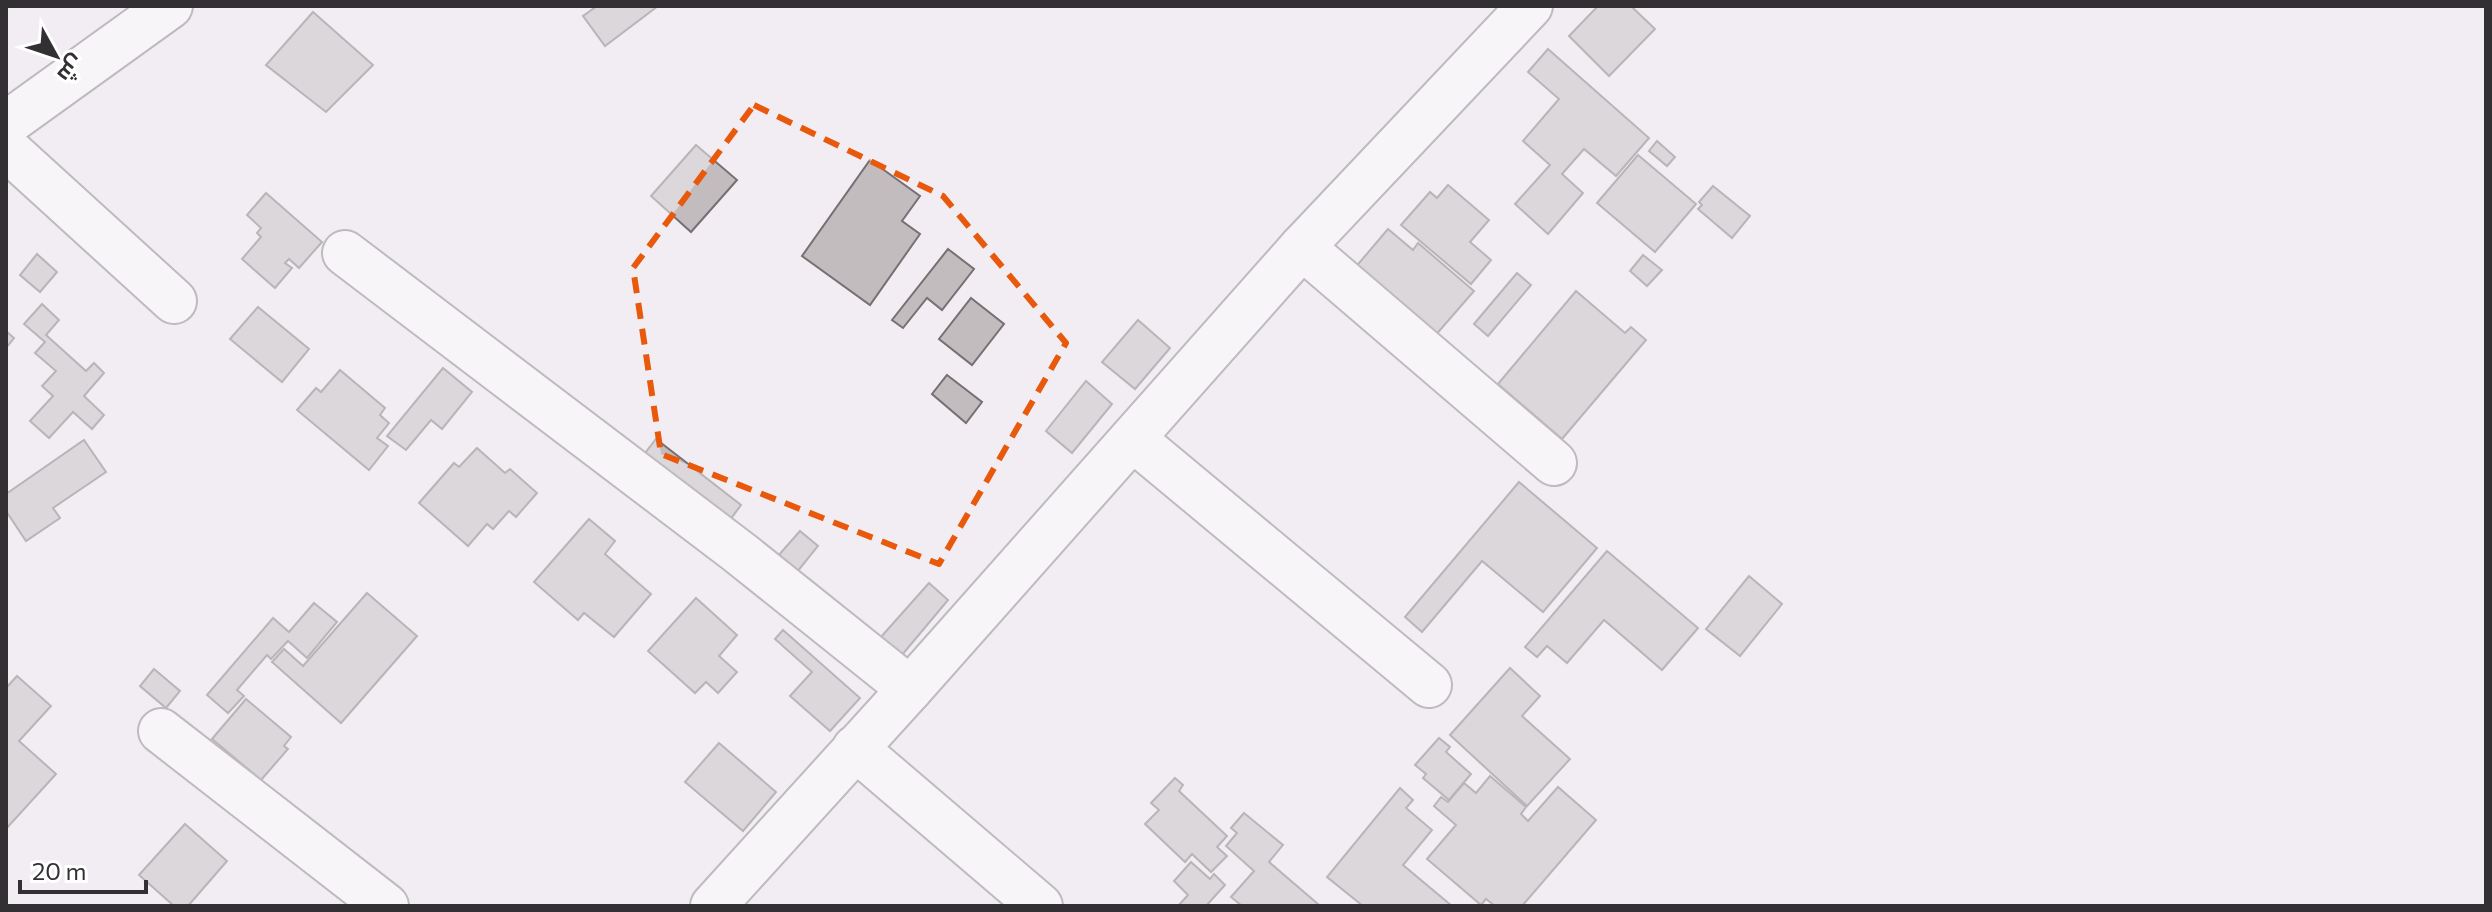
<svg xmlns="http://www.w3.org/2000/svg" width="2492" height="912" font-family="Commissioner,Cairo,sans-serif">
  <rect width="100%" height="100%" fill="#f1edf3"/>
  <!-- building -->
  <g fill="#c3bcbe" stroke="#777072" stroke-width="2">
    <polygon points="597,6 658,6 605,46 583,16"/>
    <polygon points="1598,6 1631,6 1655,29 1609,76 1569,36"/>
    <polygon points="313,12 373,65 326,112 266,65"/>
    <polygon points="1548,49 1649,138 1616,176 1584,149 1562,174 1583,193 1548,234 1515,204 1550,165 1523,141 1559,99 1528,72"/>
    <polygon points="1657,141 1675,157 1667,166 1649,151"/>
    <polygon points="696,145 737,180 691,232 651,196"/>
    <polygon points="1638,155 1696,204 1655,252 1597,203"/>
    <polygon points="870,160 920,196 902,221 920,234 870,305 802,256"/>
    <polygon points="1448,185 1489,220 1470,242 1491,260 1471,284 1401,225 1430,192 1437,198"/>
    <polygon points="1713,186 1750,216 1732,238 1698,209 1702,205 1699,202"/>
    <polygon points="266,193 322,242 299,268 289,259 285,263 292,268 275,288 242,259 261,237 257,233 261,228 247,215"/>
    <polygon points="1388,229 1413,250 1418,243 1474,291 1427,345 1354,269"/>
    <polygon points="948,249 974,269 942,310 927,298 903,328 892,320"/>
    <polygon points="37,254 57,272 40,292 20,275"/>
    <polygon points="1643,255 1662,270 1647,286 1630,271"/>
    <polygon points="1517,273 1531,285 1488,336 1474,324"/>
    <polygon points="1576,291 1625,333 1631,327 1646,340 1562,439 1498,384"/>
    <polygon points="971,298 1004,324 972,365 939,339"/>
    <polygon points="42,304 59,320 46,335 86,371 94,363 104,373 84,396 104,415 92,429 73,412 49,438 30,421 53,396 42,386 56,371 35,353 45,342 24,324"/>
    <polygon points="258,307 309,349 282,382 230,339"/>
    <polygon points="1138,320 1170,348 1135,389 1102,362"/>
    <polygon points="6,331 14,338 6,348"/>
    <polygon points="443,368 472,392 442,429 431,420 406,450 387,436"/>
    <polygon points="340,370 385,408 380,415 389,423 377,438 388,446 369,470 297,410 316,388 321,392"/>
    <polygon points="947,375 982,402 966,423 932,394"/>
    <polygon points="1086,381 1112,404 1072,453 1046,431"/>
    <polygon points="656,439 741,505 727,524 642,457"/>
    <polygon points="84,440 106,472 53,508 60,518 26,541 6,511 6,494"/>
    <polygon points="477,448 505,473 510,469 537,493 516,517 509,511 493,529 487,524 468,546 419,503 454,463 459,467"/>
    <polygon points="1519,482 1597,548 1543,612 1482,561 1422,632 1405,617"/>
    <polygon points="589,519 615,541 605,554 651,594 614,637 584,613 578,620 534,582"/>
    <polygon points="800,531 818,546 797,572 778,556"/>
    <polygon points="1607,551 1698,628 1662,670 1604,620 1567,663 1547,646 1537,657 1525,647"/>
    <polygon points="1749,576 1782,604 1740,656 1706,629"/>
    <polygon points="929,583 948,600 902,655 881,637"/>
    <polygon points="367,593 417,636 341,723 272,662 284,649 303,666"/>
    <polygon points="696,598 737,635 719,656 737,672 718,693 706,682 695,693 648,651"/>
    <polygon points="314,603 337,622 307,658 288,641 271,659 267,655 237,690 244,696 228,713 207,695 273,618 289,632"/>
    <polygon points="783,630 860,698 830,731 790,696 812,672 775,639"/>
    <polygon points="1510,668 1540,696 1522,716 1570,759 1527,806 1450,735"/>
    <polygon points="154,669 180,691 166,708 140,686"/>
    <polygon points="17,676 51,706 19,741 56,774 6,829 6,688"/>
    <polygon points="246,699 291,737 284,746 288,749 261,780 212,739"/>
    <polygon points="1439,738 1450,747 1446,752 1471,774 1449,800 1423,778 1426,774 1415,765"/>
    <polygon points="719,743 776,792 743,831 685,782"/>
    <polygon points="1490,776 1526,807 1521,814 1528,821 1558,787 1596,820 1522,906 1495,906 1486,899 1481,905 1427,859 1456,825 1434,806 1441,797 1448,802 1464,783 1476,793"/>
    <polygon points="1175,778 1183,785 1179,791 1227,836 1217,847 1227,856 1211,872 1192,854 1185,862 1145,824 1159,810 1151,803"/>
    <polygon points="1400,788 1413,800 1406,808 1432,830 1403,865 1452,906 1363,906 1327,877"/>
    <polygon points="1244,813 1283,845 1269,862 1318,904 1316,906 1242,906 1231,897 1254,871 1226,846 1237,833 1231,828"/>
    <polygon points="185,824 227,861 188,906 174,906 139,875"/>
    <polygon points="1191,862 1210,879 1214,874 1225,885 1206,906 1178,906 1188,895 1174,881"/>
  </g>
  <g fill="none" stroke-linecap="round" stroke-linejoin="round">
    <defs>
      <g id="minor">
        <polyline points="6,124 170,6"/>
        <polyline points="6,148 174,301"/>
        <polyline points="1302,247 1554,463"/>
        <polyline points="345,253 740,553 910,689"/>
        <polyline points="1133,439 1429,685"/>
        <polyline points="161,731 386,906"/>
        <polyline points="855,748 1040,906"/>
        <polyline points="713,906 910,689 1302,247 1530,6"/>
      </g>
    </defs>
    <!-- minor casing -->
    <use href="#minor" stroke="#817d83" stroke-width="48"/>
    <!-- minor -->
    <use href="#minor" stroke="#fff" stroke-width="44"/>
  </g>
  <!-- marked area -->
  <path d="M0 0H2492V912H0ZM754,105l189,91 123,147 -127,221 -278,-110 -28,-186z" fill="#f1edf3" fill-opacity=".55" fill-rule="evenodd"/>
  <path fill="none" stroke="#e8590c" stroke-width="6" stroke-dasharray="16 10" stroke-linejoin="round" d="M754,105l189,91 123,147 -127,221 -278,-110 -28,-186z"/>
  <!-- border -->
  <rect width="2492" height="912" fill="none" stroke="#323033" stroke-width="16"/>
  <!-- north arrow -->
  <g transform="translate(56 56) rotate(130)" stroke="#ffffff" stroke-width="6" paint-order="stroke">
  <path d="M0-6L14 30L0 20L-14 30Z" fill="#323033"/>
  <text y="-12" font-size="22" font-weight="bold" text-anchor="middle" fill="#323033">ش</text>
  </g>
  <!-- scale -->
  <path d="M20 880v12h126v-12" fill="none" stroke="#323033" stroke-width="4"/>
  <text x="32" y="880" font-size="24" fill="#323033" stroke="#ffffff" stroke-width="6" paint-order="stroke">20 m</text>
</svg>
